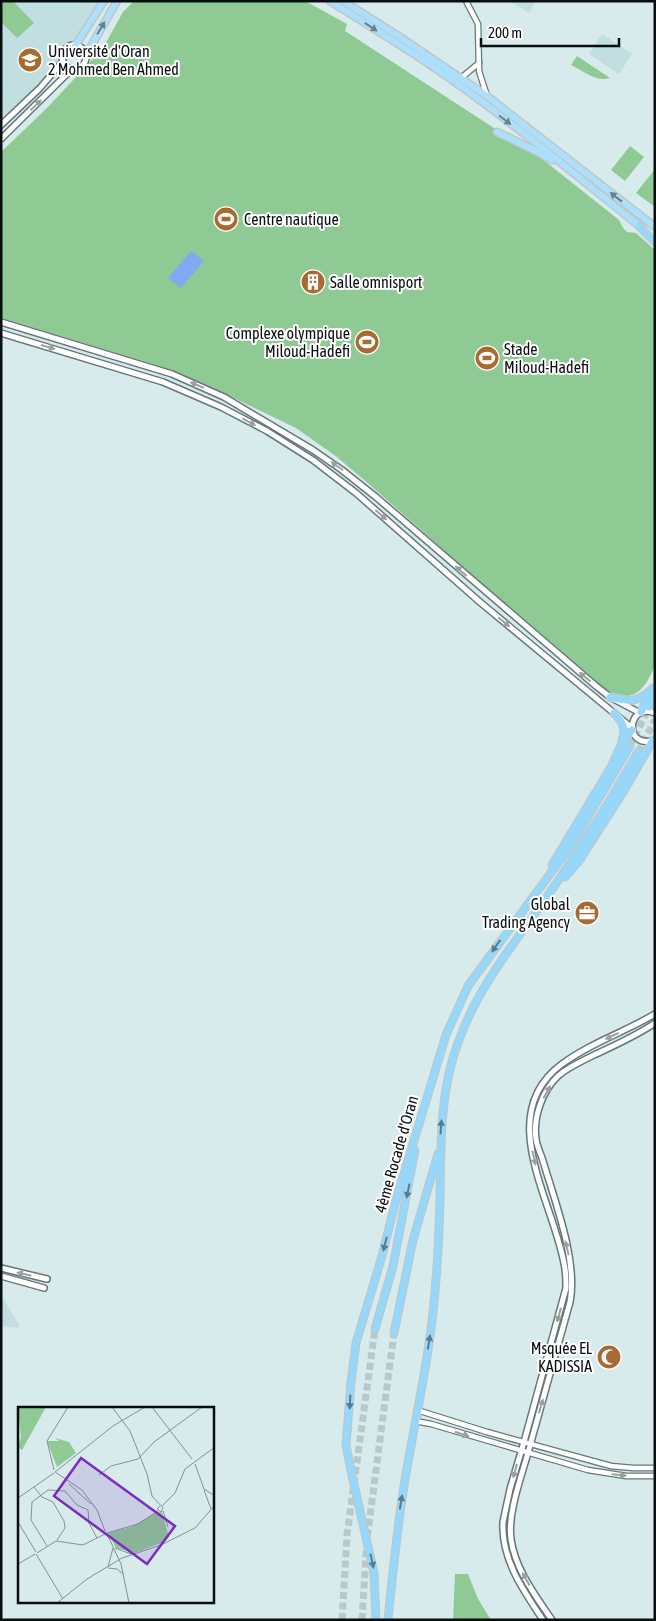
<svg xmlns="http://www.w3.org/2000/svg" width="656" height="1621" font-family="'Asap Condensed',sans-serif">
  <rect width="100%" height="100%" fill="#d7eaec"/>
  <!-- built -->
  <g fill="#c1dee1">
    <polygon points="1,1 101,1 81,37 60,49 56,70 1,125"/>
    <polygon points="510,1 536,1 529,13"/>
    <polygon points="602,34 632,54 619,74 589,54"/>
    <polygon points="1,1295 19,1325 18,1328 1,1326"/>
  </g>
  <!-- green -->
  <g fill="#8fca94">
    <polygon points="1,1 13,1 34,23 17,38 1,22"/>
    <path d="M134,1h171l42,23 -2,7 201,131 73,58 4,8 4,4 9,1 19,17v416c-4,8 -8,18 -15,24 -21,19 -46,-10 -62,-22l-208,-183 -33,-28 -41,-29 -87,-42 -53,-21 -155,-47v-166l46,-44 56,-60 20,-36z"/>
    <path d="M577,56l33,22c-13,5 -28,-8 -39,-13z"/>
    <polygon points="630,146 644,157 625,181 611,170"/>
    <polygon points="655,169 655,207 636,193"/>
    <polygon points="455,1574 468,1574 478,1599 491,1620 453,1620"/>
  </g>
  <!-- water -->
  <polygon fill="#80a9f4" points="191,251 204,261 181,288 168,278"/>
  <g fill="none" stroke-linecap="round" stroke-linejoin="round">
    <!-- motorway-tunnel -->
    <g stroke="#b8c9cb" stroke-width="7" stroke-dasharray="7 3.5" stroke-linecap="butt">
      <polyline points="630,746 649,707"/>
      <polyline points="638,752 655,720"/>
      <polyline points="342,1620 347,1535 375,1329"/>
      <polyline points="362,1620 367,1539 394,1333"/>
    </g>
    <defs>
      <g id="tertiary">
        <polyline points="466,1 478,24 479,71 487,96"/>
        <polyline points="461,78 479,63"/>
        <polyline points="417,1410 487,1432 611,1466 633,1468 655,1468"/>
        <polyline points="415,1421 431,1424 588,1470 626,1476 655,1476"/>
      </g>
      <g id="secondary">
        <circle cx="74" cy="57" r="12"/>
        <polyline points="1,125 40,88 63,61"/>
        <polyline points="1,139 72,69"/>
        <polyline points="1,322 172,374 224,397 313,450 342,470 376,497 596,686 610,697 640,713"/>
        <polyline points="1,333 163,382 221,407 267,431 313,460 356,493 481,603 632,728"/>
        <path d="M654,740c-30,10 -28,-38 1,-27"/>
        <polyline points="1,1268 47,1279"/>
        <polyline points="1,1276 44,1288"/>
        <path d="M543,1620c-20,-30 -42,-61 -40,-98l7,-33 14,-47 42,-154c0,-6 0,-13 -1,-19 -9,-64 -73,-154 -3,-205 28,-21 63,-32 93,-50"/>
        <path d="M552,1620c-17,-25 -37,-51 -41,-81 -4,-28 13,-69 20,-97 13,-46 26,-93 39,-140 8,-41 -15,-100 -27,-141 -2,-7 -6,-14 -7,-22 -3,-21 6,-48 22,-63 10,-9 24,-15 36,-21 21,-10 42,-19 61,-32"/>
      </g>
      <g id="trunk">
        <path d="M330,1c33,21 66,41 99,63 74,50 143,108 213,164"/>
        <polyline points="343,1 400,37 487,96 655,227"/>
        <polyline points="75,46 104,1"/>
        <polyline points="86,55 117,1"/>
        <polyline points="497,132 536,151 552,160"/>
      </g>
      <g id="motorway">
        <polyline points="639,226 655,242"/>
        <path d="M610,697c21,5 27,6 43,-9"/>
        <polyline points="649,707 655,698"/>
        <polyline points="641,712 651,692"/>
        <path d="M614,713c9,9 12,15 8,28"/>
        <polyline points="552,865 611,767 621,745 632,730"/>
        <polyline points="565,877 579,861 625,789 653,740"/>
        <polyline points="375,1329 393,1266 415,1150"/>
        <polyline points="394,1333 413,1240 438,1154"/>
        <polyline points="376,1620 374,1573 351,1471 346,1445 351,1382 356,1343 382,1256 396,1200 446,1035 468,986 572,844 630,746"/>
        <path d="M388,1620c5,-51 10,-102 19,-152 9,-52 21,-105 26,-156 4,-37 6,-74 7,-112 1,-54 -1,-108 19,-160 19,-52 53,-94 85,-139 34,-48 65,-98 94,-149"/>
      </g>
    </defs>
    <!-- tertiary casing -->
    <use href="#tertiary" stroke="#667778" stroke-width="7"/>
    <!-- secondary casing -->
    <use href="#secondary" stroke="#667778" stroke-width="8"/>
    <!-- trunk casing -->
    <use href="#trunk" stroke="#c4c5c5" stroke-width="9"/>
    <!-- motorway casing -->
    <use href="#motorway" stroke="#c4c5c5" stroke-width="9"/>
    <!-- tertiary -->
    <use href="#tertiary" stroke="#fff" stroke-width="4.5"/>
    <!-- secondary -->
    <use href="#secondary" stroke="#fff" stroke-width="5"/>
    <!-- trunk -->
    <use href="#trunk" stroke="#acdffb" stroke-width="6"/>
    <!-- motorway -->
    <use href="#motorway" stroke="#97d7fa" stroke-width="7"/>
  </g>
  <!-- one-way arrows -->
  <defs><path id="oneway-solid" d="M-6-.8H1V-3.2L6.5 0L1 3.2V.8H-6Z" transform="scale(1.25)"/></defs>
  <g fill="#628191">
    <use href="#oneway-solid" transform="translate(371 27) rotate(33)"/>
    <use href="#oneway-solid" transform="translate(101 28) rotate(-59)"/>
    <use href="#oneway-solid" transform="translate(505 120) rotate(37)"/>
    <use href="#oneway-solid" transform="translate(616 197) rotate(-142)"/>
  </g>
  <g fill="#9c9f9f">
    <use href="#oneway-solid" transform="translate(36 105) rotate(-44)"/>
    <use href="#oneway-solid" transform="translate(48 347) rotate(16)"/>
    <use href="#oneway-solid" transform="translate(197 385) rotate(-157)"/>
    <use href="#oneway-solid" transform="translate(249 422) rotate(28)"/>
    <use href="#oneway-solid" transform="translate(337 466) rotate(-145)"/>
    <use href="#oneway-solid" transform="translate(381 515) rotate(41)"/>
    <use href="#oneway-solid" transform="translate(461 571) rotate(-139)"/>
    <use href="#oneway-solid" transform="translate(504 622) rotate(40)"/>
    <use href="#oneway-solid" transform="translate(585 677) rotate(-140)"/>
    <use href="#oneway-solid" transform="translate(612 1036) rotate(155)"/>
    <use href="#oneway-solid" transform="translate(547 1092) rotate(-61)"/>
    <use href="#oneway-solid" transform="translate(534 1158) rotate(77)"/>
    <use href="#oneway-solid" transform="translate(567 1248) rotate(-103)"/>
    <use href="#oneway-solid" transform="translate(24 1274) rotate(-167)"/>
    <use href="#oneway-solid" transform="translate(559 1315) rotate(105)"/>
    <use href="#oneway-solid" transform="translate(541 1406) rotate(-74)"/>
    <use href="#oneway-solid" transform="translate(462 1434) rotate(17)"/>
    <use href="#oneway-solid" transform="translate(515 1471) rotate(105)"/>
    <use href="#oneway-solid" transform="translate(619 1475) rotate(5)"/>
    <use href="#oneway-solid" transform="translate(526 1579) rotate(-119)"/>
  </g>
  <g fill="#577d90">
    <use href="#oneway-solid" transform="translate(496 946) rotate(125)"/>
    <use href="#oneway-solid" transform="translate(441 1127) rotate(-86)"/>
    <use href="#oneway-solid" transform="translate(408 1191) rotate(101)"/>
    <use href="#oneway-solid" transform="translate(385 1244) rotate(104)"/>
    <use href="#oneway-solid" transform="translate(429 1342) rotate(-81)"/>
    <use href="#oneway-solid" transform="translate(350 1402) rotate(93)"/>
    <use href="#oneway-solid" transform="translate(401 1502) rotate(-81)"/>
    <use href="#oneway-solid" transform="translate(372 1561) rotate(78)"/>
  </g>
  <!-- icons -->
  <defs>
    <symbol id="university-disc" viewBox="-11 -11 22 22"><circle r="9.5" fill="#a96a31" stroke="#fff"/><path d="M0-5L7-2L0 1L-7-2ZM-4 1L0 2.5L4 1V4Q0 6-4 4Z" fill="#fff"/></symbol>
    <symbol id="stadium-disc" viewBox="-11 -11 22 22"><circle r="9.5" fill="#a96a31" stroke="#fff"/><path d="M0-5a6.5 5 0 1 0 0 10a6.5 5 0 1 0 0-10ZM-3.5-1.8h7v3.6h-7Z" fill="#fff"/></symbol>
    <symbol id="building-disc" viewBox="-11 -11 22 22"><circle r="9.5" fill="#a96a31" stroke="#fff"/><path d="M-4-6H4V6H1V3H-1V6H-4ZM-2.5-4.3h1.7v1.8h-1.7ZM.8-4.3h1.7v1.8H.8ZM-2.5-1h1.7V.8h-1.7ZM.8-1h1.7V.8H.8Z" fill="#fff"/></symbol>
    <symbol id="office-disc" viewBox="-11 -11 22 22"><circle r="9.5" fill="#a96a31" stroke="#fff"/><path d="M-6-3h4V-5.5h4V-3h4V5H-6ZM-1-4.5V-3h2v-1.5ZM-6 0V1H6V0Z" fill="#fff"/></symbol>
    <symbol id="mosque-disc" viewBox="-11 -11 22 22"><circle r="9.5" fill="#a96a31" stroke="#fff"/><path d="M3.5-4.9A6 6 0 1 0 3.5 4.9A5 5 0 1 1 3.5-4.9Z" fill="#fff"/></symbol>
  </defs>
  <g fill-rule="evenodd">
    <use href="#university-disc" x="16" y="46" width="28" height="28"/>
    <use href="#stadium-disc" x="212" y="205" width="28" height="28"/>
    <use href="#building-disc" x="299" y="268" width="28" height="28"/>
    <use href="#stadium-disc" x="353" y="328" width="28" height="28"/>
    <use href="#stadium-disc" x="473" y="344" width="28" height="28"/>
    <use href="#office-disc" x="573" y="899" width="28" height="28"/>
    <use href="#mosque-disc" x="595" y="1343" width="28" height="28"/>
  </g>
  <g text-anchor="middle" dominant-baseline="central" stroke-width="4" stroke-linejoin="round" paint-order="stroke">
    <!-- poi labels -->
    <g font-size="16" fill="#080e0f" stroke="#fff" text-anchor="start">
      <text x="48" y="51">Université d'Oran<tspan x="48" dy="18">2 Mohmed Ben Ahmed</tspan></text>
      <text x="244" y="219">Centre nautique</text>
      <text x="330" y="282">Salle omnisport</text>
      <text x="350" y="333" text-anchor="end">Complexe olympique<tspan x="350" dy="18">Miloud-Hadefi</tspan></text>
      <text x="504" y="349">Stade<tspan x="504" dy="18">Miloud-Hadefi</tspan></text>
      <text x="570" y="904" text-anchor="end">Global<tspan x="570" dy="18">Trading Agency</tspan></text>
      <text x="592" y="1348" text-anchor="end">Msquée EL<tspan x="592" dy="18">KADISSIA</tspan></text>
    </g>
    <!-- street labels -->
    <g font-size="16" fill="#080e0f" stroke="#fff">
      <text transform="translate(396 1154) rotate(-74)">4ème Rocade d'Oran</text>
    </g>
  </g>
  <!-- overview -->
  <g transform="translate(18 1407)">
    <rect width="196" height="196" fill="#d7eaec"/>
    <path d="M0,0h28l-24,43 -4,-3 3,-10zM37,31l14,4 7,11 -19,14 -10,-26h12zM140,105h4l7,25 -5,5 -29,11 -19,-5 -8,-15 23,-6z" fill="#8fca94"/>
    <path fill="none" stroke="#849294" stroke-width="1" d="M94,0l18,24 17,43 5,22 11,12 -2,4 -4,-3 3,-3M134,0l40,52M177,57l9,25 11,7M36,63l-7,-29 21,-34M37,65l58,-46 32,-19M37,65l27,18 15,20 8,21M81,68l12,-9 27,-7 16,-17 48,-35M51,77l22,20M16,80l8,10 11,5 11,19 1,7 -8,12M186,83l7,19M0,91l36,-25M144,99l13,-13 10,-24 30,-22M145,104l5,16M0,115l18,30M89,126l31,-9 20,-13M89,127l14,30 8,39M29,139l-16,-26 1,-18 16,-12 17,1 12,14 11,5 1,13 8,15M97,141l16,6M19,146l19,-12 27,4 22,-11M18,147l27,45M0,157l17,-10M90,160l5,-19M90,161l9,1 6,5M39,196l30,-24 35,-21 39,-13 34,-17 20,-23M50,196h18"/>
    <path fill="#7b2cbf" fill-opacity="0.15" stroke="#7b2cbf" stroke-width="2.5" d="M63,51l94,68 -28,38 -93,-68z"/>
    <rect width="196" height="196" fill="none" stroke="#080e0f" stroke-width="2.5"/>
  </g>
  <!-- border -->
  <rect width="656" height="1621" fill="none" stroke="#080e0f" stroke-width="5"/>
  <!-- scale -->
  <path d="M481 38v8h138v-8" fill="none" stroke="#080e0f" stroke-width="2.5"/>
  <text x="488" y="38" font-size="15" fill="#080e0f" stroke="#ffffff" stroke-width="4" paint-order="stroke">200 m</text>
</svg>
